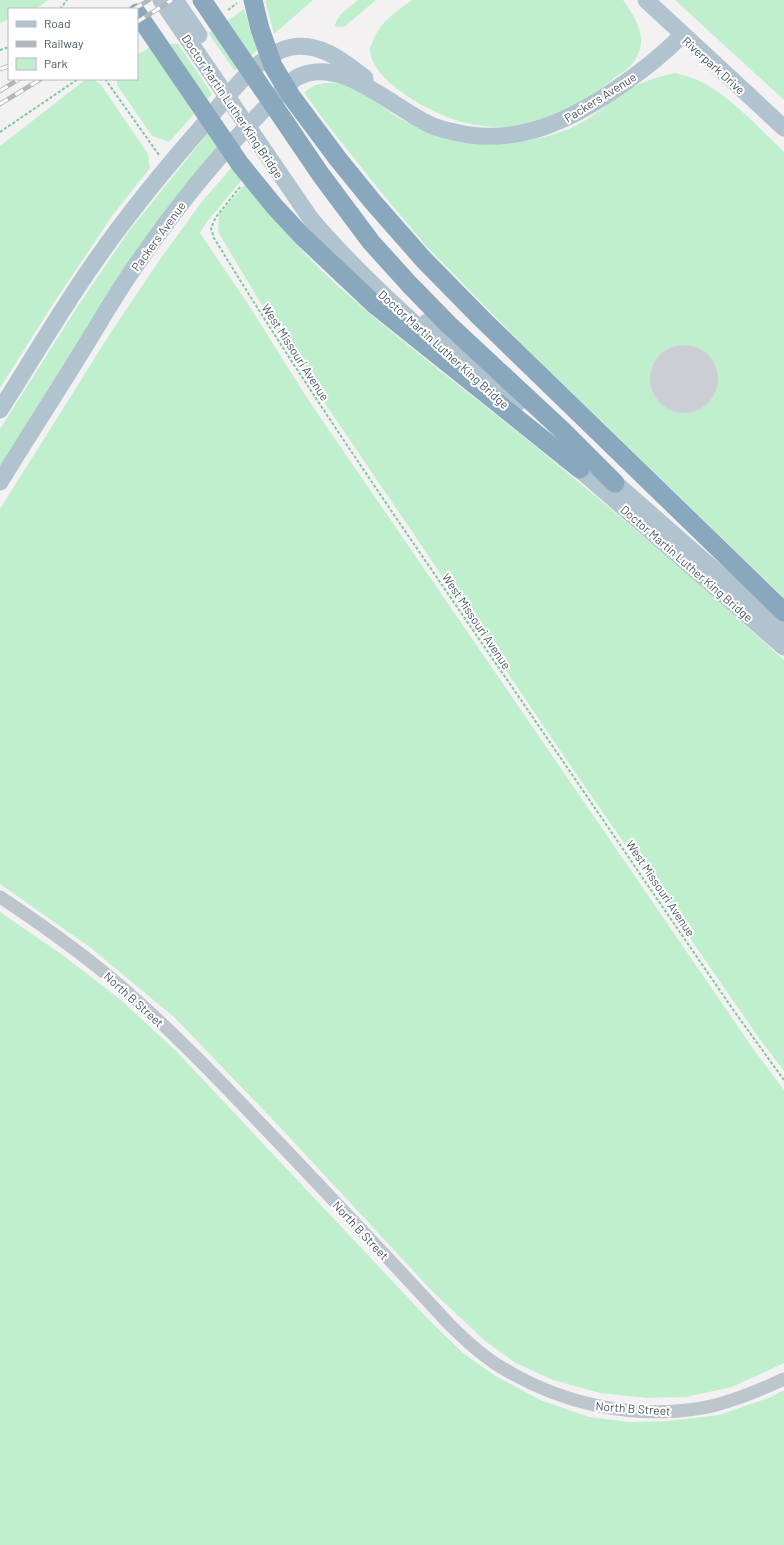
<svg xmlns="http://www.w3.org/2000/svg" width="784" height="1545" font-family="Barlow,sans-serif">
  <rect width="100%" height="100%" fill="#f3f1f1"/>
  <!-- green -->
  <g fill="#c0efce">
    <polygon points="0,0 48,0 36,9 9,9 9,19 0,23"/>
    <polygon points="265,0 313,0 274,34"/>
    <path d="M358,0h18l-32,27h-8l-1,-2c3,-11 15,-18 23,-25z"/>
    <path d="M412,0h211c14,20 27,40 10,63 -5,7 -15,12 -21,17 -24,19 -55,40 -86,45 -20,3 -40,3 -60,-2 -28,-6 -96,-41 -96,-74 0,-3 2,-6 3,-8 7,-19 23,-29 39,-41z"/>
    <polygon points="675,0 784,0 784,100"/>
    <polygon points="244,9 253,39 258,49 250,57 226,22"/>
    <polygon points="212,31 237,68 235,71 208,33"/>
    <polygon points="168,44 178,44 212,94 206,101"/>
    <polygon points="150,47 194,114 169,142 152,136 117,85 117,79 137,79 137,55"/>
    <path d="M675,73c11,3 23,6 32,12 29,17 53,44 77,67v446l-259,-251 -98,-100 -46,-55 -58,-73 -19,-27c4,-2 8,-6 13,-7 34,-11 62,23 89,37 20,10 40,17 63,20 36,5 73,-1 106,-16 19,-9 35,-24 52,-35 15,-10 32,-14 48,-18z"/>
    <polygon points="85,80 94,80 101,85 148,154 150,168 112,216 51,307 0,388 0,146"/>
    <polygon points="208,133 219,148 0,468 0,429 76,309 129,231"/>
    <polygon points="232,167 242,180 206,223 200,233 250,307 307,398 754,1050 784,1090 784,1363 732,1387 686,1397 648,1398 600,1393 553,1380 514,1362 484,1340 433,1292 277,1124 175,1018 91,948 0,884 0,509 113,329 161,258 200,204"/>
    <path d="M245,184c29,36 59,71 93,102 58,52 121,99 182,148 90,73 178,148 264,226v411l-25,-33 -191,-276 -254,-375 -57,-90 -39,-65 1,-17z"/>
    <polygon points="0,912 64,956 122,1001 176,1051 429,1320 463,1353 494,1375 540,1400 589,1417 630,1422 669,1421 719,1415 771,1397 784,1390 784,1545 0,1545"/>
  </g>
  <!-- building -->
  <circle fill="#cbced3" stroke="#d5d7dc" cx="684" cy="379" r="34"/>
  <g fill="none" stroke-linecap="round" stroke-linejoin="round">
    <!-- path -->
    <g stroke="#79cd9b" stroke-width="2" stroke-dasharray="3 2" stroke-linecap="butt">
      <polyline points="60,9 67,0"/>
      <polyline points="228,10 237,3"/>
      <polyline points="0,50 9,47"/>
      <polyline points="105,79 159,155"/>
      <polyline points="0,132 78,79"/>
      <path d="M240,187l-24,30 -5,11 3,10c83,136 173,267 263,398 86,125 171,250 257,375l50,69"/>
    </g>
    <!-- minor -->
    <path stroke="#bdc6cd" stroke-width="13" d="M0,897c47,31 93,64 134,101 53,47 101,99 150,150 55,58 110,116 164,175 15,15 31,30 48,41 61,39 134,56 206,44 28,-5 56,-17 82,-29"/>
    <!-- major -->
    <g stroke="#b1c3ce" stroke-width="17">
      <path d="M161,0l150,219c37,44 79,83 122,121"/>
      <polyline points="175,0 199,35"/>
      <polyline points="646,0 784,128"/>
      <polyline points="427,322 519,402"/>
      <path d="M0,410c32,-50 62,-102 96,-150 34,-49 72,-95 111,-139 21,-25 51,-68 85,-74 29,-5 52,15 73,31"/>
      <polyline points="570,461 784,647"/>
      <polyline points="605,474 784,631"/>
      <path d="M0,482c27,-44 55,-87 82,-131 17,-27 32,-54 50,-80 35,-51 74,-102 117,-146 11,-12 22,-23 33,-34 4,-4 9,-10 14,-13 41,-24 93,26 127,43 8,5 18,8 27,10 61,16 112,-6 163,-40 25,-17 48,-34 69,-56"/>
    </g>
    <!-- highway -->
    <g stroke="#89a8be" stroke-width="19">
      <polyline points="202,0 321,175 371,242 409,284 448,324 563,431 615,483"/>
      <polyline points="253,0 260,29 273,66 291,96 338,159 373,202 424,260 481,318 784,612"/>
      <polyline points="137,13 240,164 275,207 302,236 374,304 580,469"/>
    </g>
    <defs>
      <g id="rail">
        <polyline points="134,9 149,0"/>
        <polyline points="137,22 172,0"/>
        <polyline points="0,69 9,66"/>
        <polyline points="0,91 19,79"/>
        <polyline points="0,104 41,79"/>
      </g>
    </defs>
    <!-- rail casing -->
    <use href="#rail" stroke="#b3b7bb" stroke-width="4.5"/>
    <!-- rail -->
    <use href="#rail" stroke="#fff" stroke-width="3" stroke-dasharray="9" stroke-linecap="butt"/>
  </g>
  <g text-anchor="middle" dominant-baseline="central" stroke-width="4" stroke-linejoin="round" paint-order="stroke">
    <!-- street labels -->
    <g font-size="12" fill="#49565e" stroke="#fff">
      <text transform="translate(714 65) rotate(42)">Riverpark Drive</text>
      <text transform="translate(600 97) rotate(-32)">Packers Avenue</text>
      <text transform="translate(233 106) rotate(56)">Doctor Martin Luther King Bridge</text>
      <text transform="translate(158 236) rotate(-54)">Packers Avenue</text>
      <text transform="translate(444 349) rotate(42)">Doctor Martin Luther King Bridge</text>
      <text transform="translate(296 352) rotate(57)">West Missouri Avenue</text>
      <text transform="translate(687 563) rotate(41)">Doctor Martin Luther King Bridge</text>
      <text transform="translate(477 621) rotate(56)">West Missouri Avenue</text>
      <text transform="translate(661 888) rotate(56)">West Missouri Avenue</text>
      <text transform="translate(134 999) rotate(42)">North B Street</text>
      <text transform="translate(361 1230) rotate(47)">North B Street</text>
      <text transform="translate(633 1408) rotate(4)">North B Street</text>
    </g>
  </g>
  <!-- legend -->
  <rect x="8" y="8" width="130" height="72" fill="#ffffff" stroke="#b6bbbf"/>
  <rect x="16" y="21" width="20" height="6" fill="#b1c3ce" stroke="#b6bbbf"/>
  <text x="44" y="28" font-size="12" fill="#49565e">Road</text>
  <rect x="16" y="41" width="20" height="6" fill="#b3b7bb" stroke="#b6bbbf"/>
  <text x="44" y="48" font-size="12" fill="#49565e">Railway</text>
  <rect x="16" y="58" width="20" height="12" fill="#c0efce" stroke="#b6bbbf"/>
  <text x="44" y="68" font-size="12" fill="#49565e">Park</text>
</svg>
